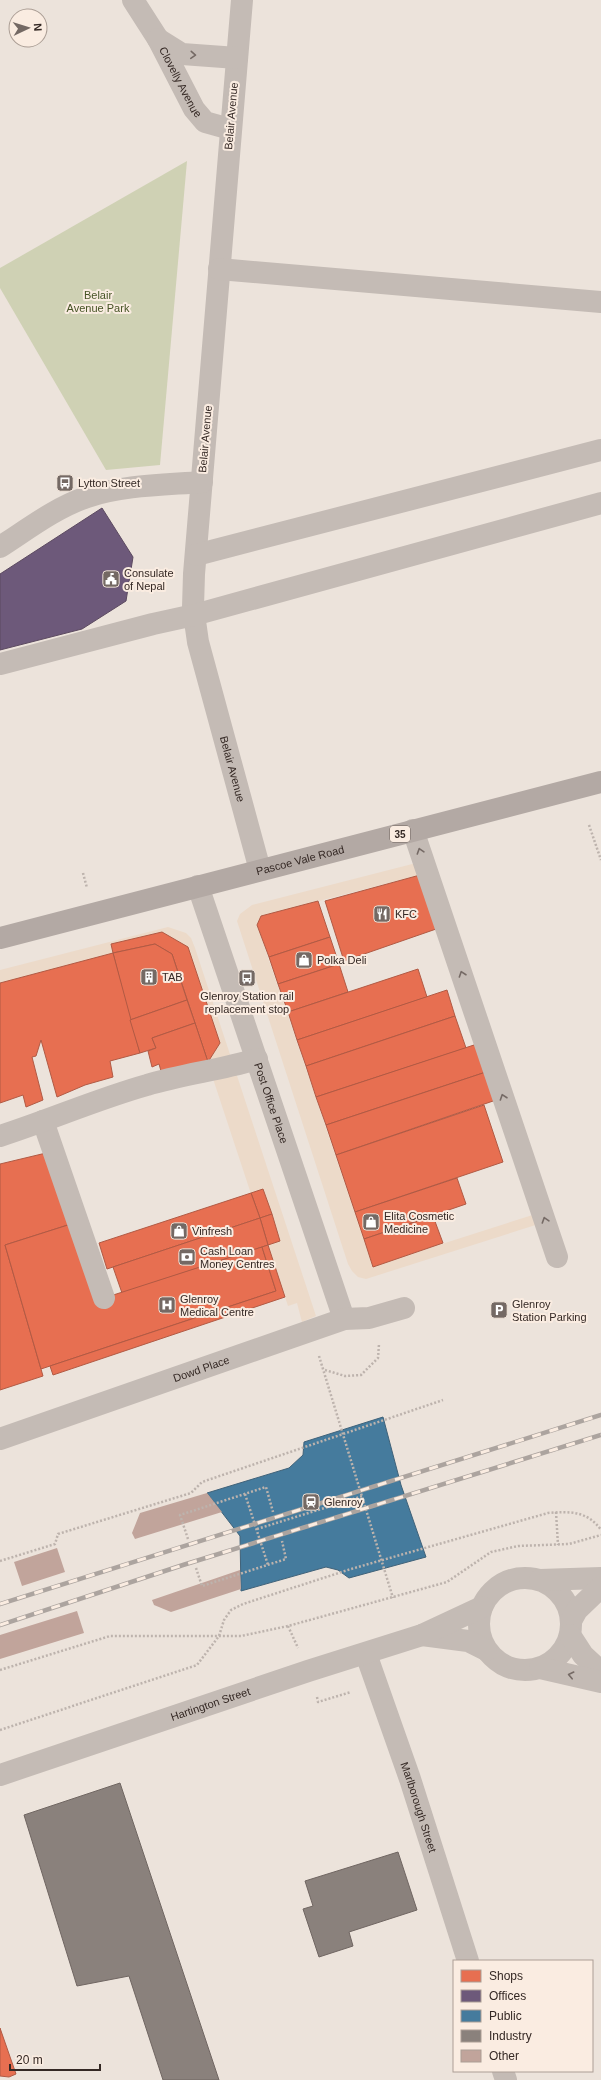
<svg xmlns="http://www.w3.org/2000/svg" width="601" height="2080" font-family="Helvetica,sans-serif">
  <rect width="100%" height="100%" fill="#ece3db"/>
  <!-- green -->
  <polygon fill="#cfd1b4" points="187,161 160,465 106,470 0,288 0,268"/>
  <!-- plaza -->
  <g fill="#ecdac9">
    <polygon points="424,861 427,873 261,916 257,925 373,1266 542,1212 545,1222 366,1279 358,1277 352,1271 348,1264 237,921 240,914 252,905"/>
    <polygon points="168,927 186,933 191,938 195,948 316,1316 302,1322 297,1303 288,1306 187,1000 0,983 0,970"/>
  </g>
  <!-- shops -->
  <g fill="#e76f51" stroke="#b15a44">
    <polygon points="420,875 439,928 344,961 325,901"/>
    <polygon points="318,901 330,937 269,957 257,925 261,916"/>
    <polygon points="162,932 188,947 220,1043 208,1062 172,954 155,944 113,953 111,944"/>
    <polygon points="330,937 339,964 278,984 269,957"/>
    <polygon points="155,944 172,954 187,1000 130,1020 113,953"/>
    <polygon points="113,953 140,1053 110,1061 113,1077 85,1085 57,1097 41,1040 36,1056 32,1057 43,1100 26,1107 23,1095 0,1103 0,983"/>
    <polygon points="339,964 348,992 288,1012 278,984"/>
    <polygon points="418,969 427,997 297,1040 288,1012"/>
    <polygon points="447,990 455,1016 306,1066 297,1040"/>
    <polygon points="187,1000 195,1023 152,1038 156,1048 140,1053 130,1020"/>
    <polygon points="455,1016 466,1048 316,1097 306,1066"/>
    <polygon points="195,1023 208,1062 161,1071 159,1064 152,1067 148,1051 156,1048 152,1038"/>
    <polygon points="477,1044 486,1072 326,1125 316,1097"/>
    <polygon points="486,1072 496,1100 336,1155 326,1125"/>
    <polygon points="484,1105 503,1162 355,1212 336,1155"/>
    <polygon points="46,1153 71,1224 5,1245 43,1376 0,1390 0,1164"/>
    <polygon points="457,1178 466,1204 364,1239 355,1212"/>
    <polygon points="263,1189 272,1214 260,1218 251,1193"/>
    <polygon points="251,1193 260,1218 107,1269 99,1243"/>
    <polygon points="272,1214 280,1241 268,1245 260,1218"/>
    <polygon points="433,1216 443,1243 373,1267 364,1239"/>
    <polygon points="260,1218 268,1245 122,1293 113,1267"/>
    <polygon points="71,1224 104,1298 262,1247 276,1291 41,1369 5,1245"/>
    <polygon points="268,1245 285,1297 53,1375 50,1366 276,1291 262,1247"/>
    <polygon points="0,2028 16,2074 9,2077 0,2076"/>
  </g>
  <!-- offices -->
  <polygon fill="#6d597a" stroke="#5c4a60" points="102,508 133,557 126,601 82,629 0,650 0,574"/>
  <!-- public -->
  <polygon fill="#457b9d" stroke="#406279" points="383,1417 401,1485 426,1557 349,1578 338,1570 326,1567 241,1591 240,1536 207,1493 289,1468 303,1455 304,1442"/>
  <!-- industry -->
  <g fill="#8a817c" stroke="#706662">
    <polygon points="120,1783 219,2080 163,2080 129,1976 77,1986 24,1815"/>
    <polygon points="398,1852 417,1910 349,1932 353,1946 319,1957 303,1909 313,1906 305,1881"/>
  </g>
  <!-- building -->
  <g fill="#c1a49b">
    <polygon points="207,1493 222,1512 135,1539 132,1533 140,1513"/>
    <polygon points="57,1548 65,1572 22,1586 14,1562"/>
    <polygon points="240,1570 241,1589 171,1612 154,1605 152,1600"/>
    <polygon points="77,1611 84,1633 0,1659 0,1635"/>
  </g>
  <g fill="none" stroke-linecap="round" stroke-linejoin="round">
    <!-- path -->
    <g stroke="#bdb3ad" stroke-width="2.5" stroke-dasharray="2 2" stroke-linecap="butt">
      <polyline points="589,825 601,860"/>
      <polyline points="83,873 87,888"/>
      <polyline points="319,1356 393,1598"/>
      <polyline points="325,1370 345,1376 361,1375 378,1358 379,1344"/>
      <polyline points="245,1494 268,1565"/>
      <polyline points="556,1512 558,1545"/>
      <polyline points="257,1529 363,1496"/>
      <polyline points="188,1539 180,1515 266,1487 273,1512"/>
      <polyline points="0,1561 55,1544 58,1534 191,1493 202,1482 443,1400"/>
      <polyline points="196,1568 202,1586 286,1559 282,1541"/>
      <polyline points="288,1626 298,1648"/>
      <polyline points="0,1670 110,1636 241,1636 288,1626 447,1582 491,1552 518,1546 569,1544 601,1535"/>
      <polyline points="317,1697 318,1702 351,1692"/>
      <path d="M0,1730l197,-65 22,-29 5,-16 7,-10 12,-6 108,-35 197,-56c21,-2 40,-2 53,17"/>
    </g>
    <!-- minor -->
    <g stroke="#c4bbb5" stroke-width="22">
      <path id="s1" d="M133,0l25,39 36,70 11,13 25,7"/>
      <path id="s2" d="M242,0l-48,574 -1,33 5,35 62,228"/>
      <polyline points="158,39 182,54 237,58"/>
      <polyline points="219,269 601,302"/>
      <path d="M0,547c28,-18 55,-39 87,-50 36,-12 77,-12 115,-15"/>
      <polyline points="196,555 601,450"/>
      <polyline points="0,664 153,624 194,615 601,503"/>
      <polyline points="413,830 557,1257"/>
      <path id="s3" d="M198,886l146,433"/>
      <polyline points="43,1121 104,1298"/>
      <path d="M0,1136c50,-16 97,-37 147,-51 36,-11 74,-15 110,-26"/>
      <path id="s4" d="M0,1439l344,-120 25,-1 35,-10"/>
      <circle cx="525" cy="1624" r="46"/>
      <polyline points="540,1580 601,1578"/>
      <polyline points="571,1621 577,1610 601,1587"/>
      <polyline points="422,1635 468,1641 486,1650"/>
      <polyline points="570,1635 583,1655 601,1672"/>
      <path id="s5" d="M366,1654l44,125 58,182"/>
      <polyline points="540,1668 601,1682"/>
      <path id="s6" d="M0,1775l308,-104 114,-36 60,-28"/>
      <polyline points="503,2071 506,2080"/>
    </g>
    <!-- major -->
    <path stroke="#b3a9a4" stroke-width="22" id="s7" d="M0,938l601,-156"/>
    <defs>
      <g id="rail">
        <polyline points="0,1604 601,1415"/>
        <polyline points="0,1625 183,1565 601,1435"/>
      </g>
    </defs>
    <!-- rail casing -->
    <use href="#rail" stroke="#aca49f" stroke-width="4.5"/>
    <!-- rail -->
    <use href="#rail" stroke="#faece1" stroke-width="3" stroke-dasharray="9" stroke-linecap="butt"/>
  </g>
  <!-- one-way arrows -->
  <defs><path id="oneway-chevron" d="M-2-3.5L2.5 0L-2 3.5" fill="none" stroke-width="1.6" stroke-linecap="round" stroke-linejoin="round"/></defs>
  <g stroke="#756a65">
    <use href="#oneway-chevron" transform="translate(193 55) rotate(4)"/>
    <use href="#oneway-chevron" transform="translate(420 851) rotate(-108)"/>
    <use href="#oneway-chevron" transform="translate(462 974) rotate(-109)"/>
    <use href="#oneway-chevron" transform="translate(503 1097) rotate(-109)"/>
    <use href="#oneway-chevron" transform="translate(545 1220) rotate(-108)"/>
    <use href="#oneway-chevron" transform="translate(571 1675) rotate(-167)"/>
  </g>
  <!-- icons -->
  <defs>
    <symbol id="bus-square" viewBox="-11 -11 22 22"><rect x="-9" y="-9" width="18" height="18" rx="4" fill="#746964" stroke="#faece1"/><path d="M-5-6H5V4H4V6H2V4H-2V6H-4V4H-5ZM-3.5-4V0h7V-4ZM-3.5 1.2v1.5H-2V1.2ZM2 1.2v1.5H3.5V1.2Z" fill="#fff"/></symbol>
    <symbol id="civic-square" viewBox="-11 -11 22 22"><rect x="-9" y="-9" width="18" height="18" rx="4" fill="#746964" stroke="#faece1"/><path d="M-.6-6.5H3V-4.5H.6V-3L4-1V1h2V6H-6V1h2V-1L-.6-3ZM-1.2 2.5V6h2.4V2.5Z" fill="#fff"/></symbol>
    <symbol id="restaurant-square" viewBox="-11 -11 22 22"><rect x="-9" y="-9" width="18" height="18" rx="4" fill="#746964" stroke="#faece1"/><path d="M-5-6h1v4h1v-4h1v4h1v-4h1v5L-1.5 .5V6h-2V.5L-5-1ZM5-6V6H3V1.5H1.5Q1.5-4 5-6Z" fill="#fff"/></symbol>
    <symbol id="shop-square" viewBox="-11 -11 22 22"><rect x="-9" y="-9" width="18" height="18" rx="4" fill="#746964" stroke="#faece1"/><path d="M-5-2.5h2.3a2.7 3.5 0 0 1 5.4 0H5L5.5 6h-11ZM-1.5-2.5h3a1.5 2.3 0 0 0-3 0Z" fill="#fff"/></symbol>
    <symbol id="building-square" viewBox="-11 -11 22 22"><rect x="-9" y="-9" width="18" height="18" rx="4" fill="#746964" stroke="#faece1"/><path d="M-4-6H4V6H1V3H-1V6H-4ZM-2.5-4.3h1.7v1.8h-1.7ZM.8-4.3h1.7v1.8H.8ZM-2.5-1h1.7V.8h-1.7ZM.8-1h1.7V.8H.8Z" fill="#fff"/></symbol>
    <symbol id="bank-square" viewBox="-11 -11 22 22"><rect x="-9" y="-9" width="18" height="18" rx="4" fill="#746964" stroke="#faece1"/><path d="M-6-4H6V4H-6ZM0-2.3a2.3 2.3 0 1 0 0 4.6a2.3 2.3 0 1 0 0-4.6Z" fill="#fff"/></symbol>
    <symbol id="hospital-square" viewBox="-11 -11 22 22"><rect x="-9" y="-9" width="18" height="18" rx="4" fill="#746964" stroke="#faece1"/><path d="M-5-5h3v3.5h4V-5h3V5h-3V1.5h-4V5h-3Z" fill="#fff"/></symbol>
    <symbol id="parking-square" viewBox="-11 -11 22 22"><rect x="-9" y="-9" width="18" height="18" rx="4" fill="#746964" stroke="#faece1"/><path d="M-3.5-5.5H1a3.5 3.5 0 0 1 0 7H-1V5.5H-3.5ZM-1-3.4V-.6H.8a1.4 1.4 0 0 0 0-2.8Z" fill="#fff"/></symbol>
    <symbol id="station-square" viewBox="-11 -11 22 22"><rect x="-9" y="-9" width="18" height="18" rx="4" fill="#746964" stroke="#faece1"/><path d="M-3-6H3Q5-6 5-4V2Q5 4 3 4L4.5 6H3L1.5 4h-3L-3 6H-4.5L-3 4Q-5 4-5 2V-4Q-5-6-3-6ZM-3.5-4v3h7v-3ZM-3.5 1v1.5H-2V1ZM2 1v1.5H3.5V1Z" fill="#fff"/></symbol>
  </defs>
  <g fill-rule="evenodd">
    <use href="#bus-square" x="55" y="473" width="20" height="20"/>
    <use href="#civic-square" x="101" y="569" width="20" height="20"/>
    <use href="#restaurant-square" x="372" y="904" width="20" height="20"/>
    <use href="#shop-square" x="294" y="950" width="20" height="20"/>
    <use href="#building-square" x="139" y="967" width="20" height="20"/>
    <use href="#bus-square" x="237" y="968" width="20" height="20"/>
    <use href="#shop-square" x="361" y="1212" width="20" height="20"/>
    <use href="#shop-square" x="169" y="1221" width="20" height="20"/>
    <use href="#bank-square" x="177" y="1247" width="20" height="20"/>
    <use href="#hospital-square" x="157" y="1295" width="20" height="20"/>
    <use href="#parking-square" x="489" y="1300" width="20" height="20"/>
    <use href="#station-square" x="301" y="1492" width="20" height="20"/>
  </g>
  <g text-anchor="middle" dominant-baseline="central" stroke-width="4" stroke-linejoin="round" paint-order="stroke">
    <!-- shield labels -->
    <rect fill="#faece1" stroke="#6f635d" stroke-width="1" x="390" y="826" width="20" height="16" rx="3"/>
    <g font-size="10" font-weight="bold" fill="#342824">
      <text x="400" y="834">35</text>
    </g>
    <!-- street labels -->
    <g font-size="11" fill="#342824" stroke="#faece1">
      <text stroke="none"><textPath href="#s1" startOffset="95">Clovelly Avenue</textPath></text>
      <text transform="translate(231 116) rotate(-85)">Belair Avenue</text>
      <text transform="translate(205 439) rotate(-85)">Belair Avenue</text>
      <text stroke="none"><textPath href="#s2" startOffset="776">Belair Avenue</textPath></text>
      <text stroke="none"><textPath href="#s7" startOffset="310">Pascoe Vale Road</textPath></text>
      <text stroke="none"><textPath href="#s3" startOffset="229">Post Office Place</textPath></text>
      <text stroke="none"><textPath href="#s4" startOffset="213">Dowd Place</textPath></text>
      <text stroke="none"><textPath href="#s6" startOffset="222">Hartington Street</textPath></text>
      <text stroke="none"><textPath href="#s5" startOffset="162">Marlborough Street</textPath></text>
    </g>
    <!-- park labels -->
    <g font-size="11" fill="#475426" stroke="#faece1">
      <text x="98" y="295">Belair<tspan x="98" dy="13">Avenue Park</tspan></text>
    </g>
    <!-- poi labels -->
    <g font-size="11" fill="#342824" stroke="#faece1" text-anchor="start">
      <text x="78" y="483">Lytton Street</text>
      <text x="124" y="573">Consulate<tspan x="124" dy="13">of Nepal</tspan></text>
      <text x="395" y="914">KFC</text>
      <text x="317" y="960">Polka Deli</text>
      <text x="162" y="977">TAB</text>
      <text x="247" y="996" text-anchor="middle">Glenroy Station rail<tspan x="247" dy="13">replacement stop</tspan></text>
      <text x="384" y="1216">Elita Cosmetic<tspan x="384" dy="13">Medicine</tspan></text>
      <text x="192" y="1231">Vinfresh</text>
      <text x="200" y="1251">Cash Loan<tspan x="200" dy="13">Money Centres</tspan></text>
      <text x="180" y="1299">Glenroy<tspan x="180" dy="13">Medical Centre</tspan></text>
      <text x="512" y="1304">Glenroy<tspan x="512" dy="13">Station Parking</tspan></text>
      <text x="324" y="1502">Glenroy</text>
    </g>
  </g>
  <!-- legend -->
  <rect x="453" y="1960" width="140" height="112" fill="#faece1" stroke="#ab9e95"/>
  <rect x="461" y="1970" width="20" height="12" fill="#e76f51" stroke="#ab9e95"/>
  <text x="489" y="1980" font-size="12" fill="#342824">Shops</text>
  <rect x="461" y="1990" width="20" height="12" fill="#6d597a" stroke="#ab9e95"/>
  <text x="489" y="2000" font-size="12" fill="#342824">Offices</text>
  <rect x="461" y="2010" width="20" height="12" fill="#457b9d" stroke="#ab9e95"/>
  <text x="489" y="2020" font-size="12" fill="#342824">Public</text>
  <rect x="461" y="2030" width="20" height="12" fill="#8a817c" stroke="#ab9e95"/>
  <text x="489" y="2040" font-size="12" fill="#342824">Industry</text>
  <rect x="461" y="2050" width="20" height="12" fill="#c1a49b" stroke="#ab9e95"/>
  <text x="489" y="2060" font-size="12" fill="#342824">Other</text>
  <!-- north arrow -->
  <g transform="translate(28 28) rotate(86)"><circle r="19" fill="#faece1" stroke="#ab9e95"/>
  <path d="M0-3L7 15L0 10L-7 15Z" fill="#746964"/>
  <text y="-6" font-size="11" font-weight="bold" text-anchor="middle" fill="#342824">N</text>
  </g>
  <!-- scale -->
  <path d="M10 2064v6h90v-6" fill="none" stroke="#342824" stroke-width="2"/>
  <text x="16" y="2064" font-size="12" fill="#342824" stroke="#faece1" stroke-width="3" paint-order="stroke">20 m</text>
</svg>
